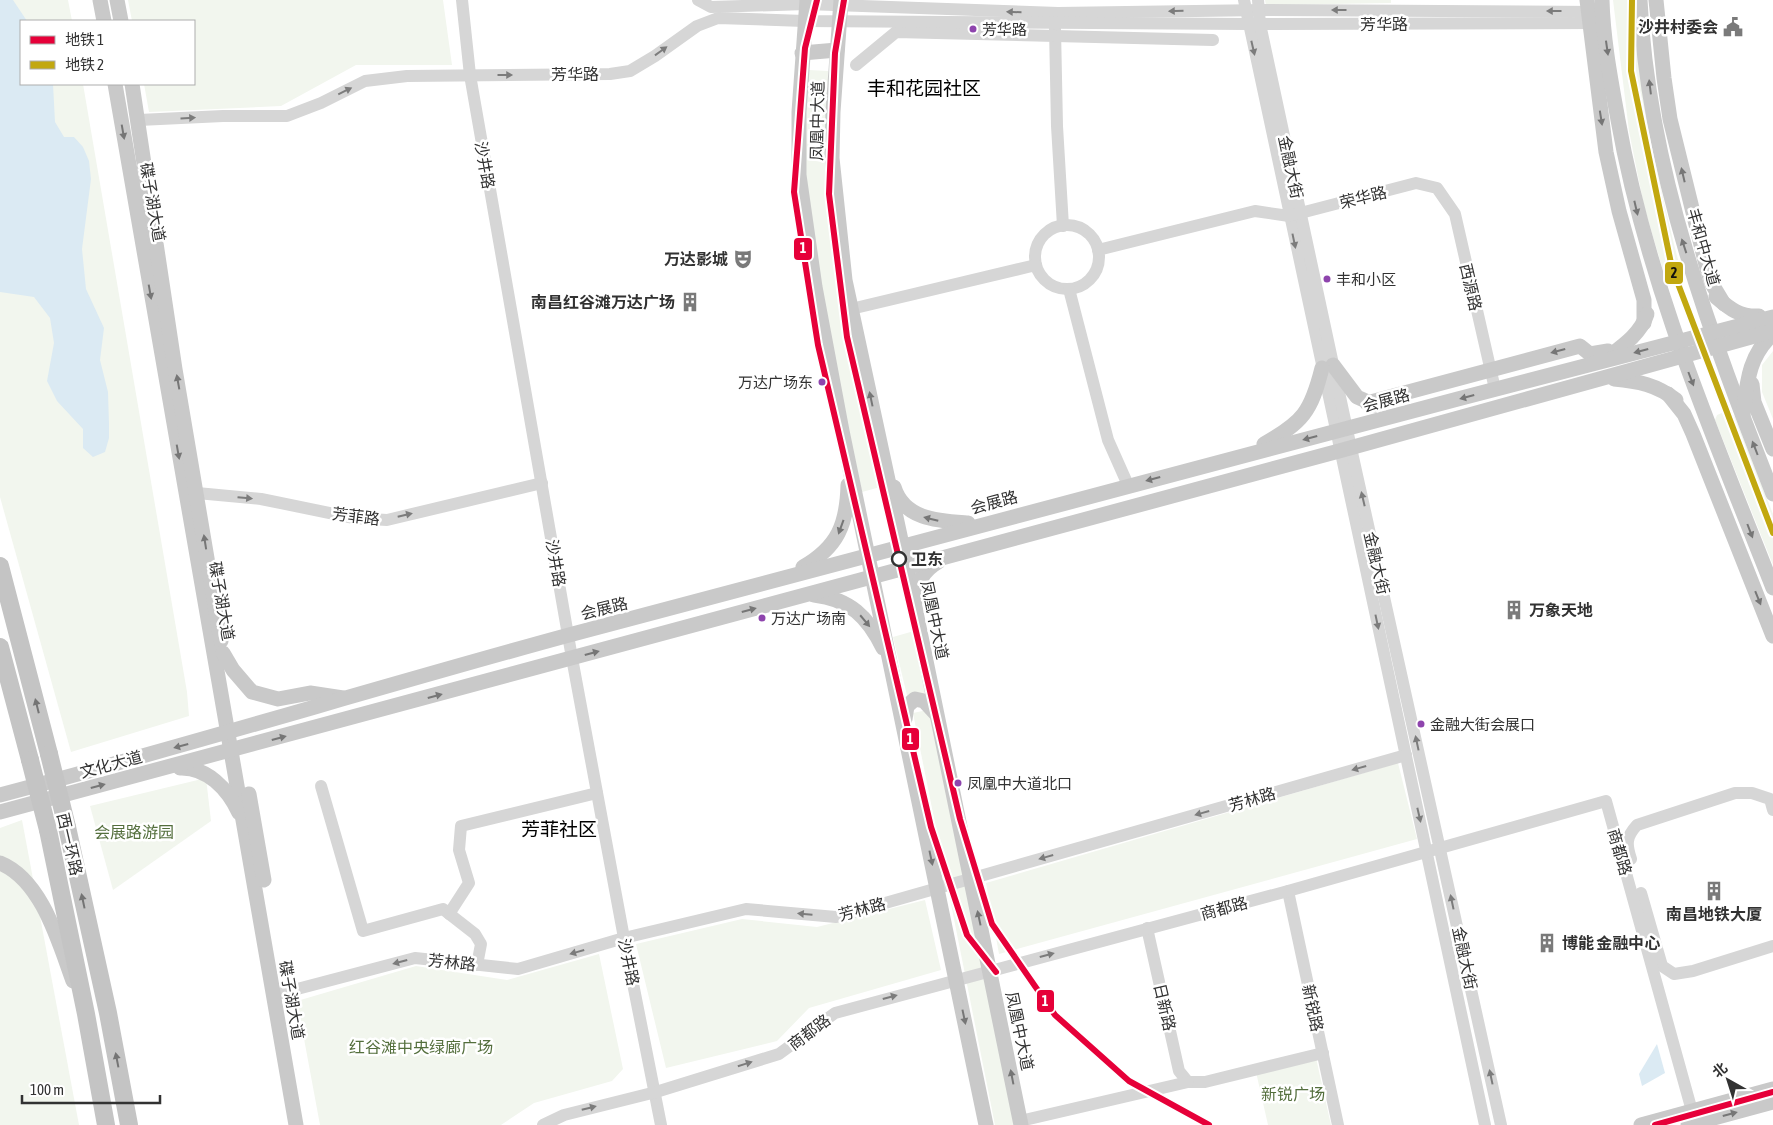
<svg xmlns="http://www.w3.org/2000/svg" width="1773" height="1125" font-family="'Asap Condensed','Noto Sans SC',sans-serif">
  <rect width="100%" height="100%" fill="#fff"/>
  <!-- green -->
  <g fill="#f2f6ee">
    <polygon points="0,0 68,0 72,21 21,21 21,84 83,84 187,692 189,716 71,752 0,497"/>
    <polygon points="128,0 443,0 452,65 356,65 281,106 149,112 144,84 194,84 194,21 132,21"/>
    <polygon points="1265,0 1391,0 1391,3 1266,5"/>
    <path d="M1613,0h20c6,95 26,187 50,279l-7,5h-9l-23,-78 -15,-75z"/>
    <path d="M809,70l19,1 -2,90 58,325 -22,6c-22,-105 -50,-212 -57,-319 -2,-35 1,-69 4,-103z"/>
    <polygon points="1773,351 1773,419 1762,392 1762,365"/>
    <polygon points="1729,410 1735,417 1773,514 1773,565 1715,420 1717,415"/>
    <polygon points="914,631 931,702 910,708 893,637"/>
    <polygon points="932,709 1015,1125 995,1125 913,713"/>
    <polygon points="1398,763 1417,839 999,954 986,883"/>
    <polygon points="206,778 211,821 113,890 90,806"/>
    <polygon points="22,820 79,1125 0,1125 0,828"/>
    <polygon points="925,900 941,970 809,1008 777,1041 666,1068 636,944 742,919 817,927"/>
    <polygon points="599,954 623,1069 612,1081 534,1103 501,1125 320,1125 297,1001 416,966 507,980"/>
    <polygon points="1316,1058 1331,1125 1268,1125 1256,1072"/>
  </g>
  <!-- water -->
  <g fill="#dbeaf3">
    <polygon points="0,0 13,0 27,21 21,21 21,84 53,84 55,122 64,137 74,137 83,147 89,161 91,179 82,249 86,289 104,328 100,360 108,392 109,424 109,438 105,452 93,457 83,448 83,429 57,401 47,381 54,343 50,318 34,297 0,292"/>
    <polygon points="1657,1044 1665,1073 1642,1086 1639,1074"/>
  </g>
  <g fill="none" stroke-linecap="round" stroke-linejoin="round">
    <!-- minor -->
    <g stroke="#d6d6d6" stroke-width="12">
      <polyline points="462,0 470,75 572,658 624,938 661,1125"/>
      <polyline points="698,0 711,7 806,4 1058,13 1264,10 1597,12"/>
      <polyline points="1244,0 1485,1125"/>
      <polyline points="1258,0 1260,24 1351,448 1501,1125"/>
      <polyline points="1055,29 1057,126 1063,226"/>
      <polyline points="856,65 896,32 1213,40"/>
      <polyline points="139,120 223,116 287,116 321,103 365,81 407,76 610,74 630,71 655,56 697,26 718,18 804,21 1248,24 1598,23"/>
      <circle cx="1067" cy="257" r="32"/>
      <polyline points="1098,250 1255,211 1289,216 1416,183 1437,188 1455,214 1495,389"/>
      <polyline points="1069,289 1108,440 1128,485"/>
      <polyline points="851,309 1036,265"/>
      <polyline points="197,493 261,499 354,518 387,520 542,483"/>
      <polyline points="321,786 363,931 443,909 475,934 481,944 477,965"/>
      <path d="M1631,859c-5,-15 -5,-22 6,-34l98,-32h17l18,6 3,11"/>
      <polyline points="1288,891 1338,1125"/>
      <polyline points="1641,893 1662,966 1674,974 1693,971 1773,946"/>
      <polyline points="449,914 469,883 459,850 461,826 597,793"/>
      <polyline points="1147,928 1179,1071 1188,1082 1205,1082 1323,1053"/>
      <polyline points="282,993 415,958 518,969 624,938 746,909 836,917 1406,755"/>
      <polyline points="1020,1121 1188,1082"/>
      <polyline points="543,1125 564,1115 656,1092 779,1054 835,1013 1288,891 1606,801 1692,1111"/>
    </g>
    <!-- major -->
    <g stroke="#c9c9c9" stroke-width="15">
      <polyline points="100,0 104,21"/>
      <polyline points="117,0 121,21"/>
      <polyline points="807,0 799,112 799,175 815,287 842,431 986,1125"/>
      <polyline points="841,0 833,112 832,158 845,280 907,568 1021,1125"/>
      <polyline points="1587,0 1606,152 1619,211 1644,300 1644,323"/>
      <path d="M1602,0c1,40 9,81 16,120 29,163 95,315 155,468"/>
      <path d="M1640,0c8,171 71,336 133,494"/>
      <polyline points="1656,0 1664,78 1670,119 1707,269 1712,284 1724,304"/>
      <polyline points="802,53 837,50"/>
      <polyline points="115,84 296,1125"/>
      <polyline points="132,84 175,369 221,641"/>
      <path d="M1716,297c14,12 24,20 43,19"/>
      <path d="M1608,357c16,-12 33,-24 39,-43"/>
      <polyline points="1333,365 1357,397 1375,405"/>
      <path d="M1614,379c24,2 43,6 62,21"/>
      <polyline points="1752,384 1754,402 1773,449"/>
      <polyline points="1668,394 1684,414 1693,434 1773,636"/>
      <polyline points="1367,403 1580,346 1590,354 1608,351"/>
      <path d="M1743,415c4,-31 5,-59 30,-81"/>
      <path d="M1264,444c39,-22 47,-32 58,-76"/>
      <path d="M894,487c10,33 45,34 74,36"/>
      <path d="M803,567c35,-20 44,-43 45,-82"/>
      <path d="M814,595c36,4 54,22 69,53"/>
      <path d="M916,600c0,-17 8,-30 22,-38"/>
      <polyline points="223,653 233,670 252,692 278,699 310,693 343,698"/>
      <polyline points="905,719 907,706 915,699 924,701 936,714"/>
      <path d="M180,768c27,-1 48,21 59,45"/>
      <polyline points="249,794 264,880"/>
      <path d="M0,795c190,-50 378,-108 569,-160 400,-108 802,-214 1204,-318"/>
      <polyline points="0,812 1339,451 1773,331"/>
      <path d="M0,863c42,17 59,80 73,118"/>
      <polyline points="1641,1125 1773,1089"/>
      <polyline points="1688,1125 1773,1102"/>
    </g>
    <!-- highway -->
    <g stroke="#c4c4c4" stroke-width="18">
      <polyline points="0,566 49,754"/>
      <polyline points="0,647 30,760"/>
      <polyline points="67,827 108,1013 129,1125"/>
      <polyline points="48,830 86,1014 106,1125"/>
    </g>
    <!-- highway-bridge -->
    <g stroke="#c4c4c4" stroke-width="18">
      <polyline points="49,754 67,827"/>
      <polyline points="30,760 48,830"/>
    </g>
    <defs>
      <g id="metro-1">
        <polyline points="817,0 805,48 794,192 818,345 931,827 967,935 996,972"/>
        <polyline points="844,0 835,53 829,194 847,337 960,819 992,924 1055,1015 1129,1081 1209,1125"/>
        <polyline points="1655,1125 1773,1092"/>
      </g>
      <polyline id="metro-2" points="1632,0 1631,71 1672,268 1773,533"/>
    </defs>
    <!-- metro-1 casing -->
    <use href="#metro-1" stroke="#fff" stroke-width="10"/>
    <!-- metro-2 casing -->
    <use href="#metro-2" stroke="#fff" stroke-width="10"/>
    <!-- metro-1 -->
    <use href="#metro-1" stroke="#e60039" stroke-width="6"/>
    <!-- metro-2 -->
    <use href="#metro-2" stroke="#c2a810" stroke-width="6"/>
  </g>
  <!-- one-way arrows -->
  <defs><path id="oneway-solid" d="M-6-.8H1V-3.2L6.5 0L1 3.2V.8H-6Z" transform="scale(1.25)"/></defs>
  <g fill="#7c7c7c">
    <use href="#oneway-solid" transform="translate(1339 10) rotate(-180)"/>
    <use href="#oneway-solid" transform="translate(1176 11) rotate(179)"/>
    <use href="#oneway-solid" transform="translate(1554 11) rotate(-180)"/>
    <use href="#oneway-solid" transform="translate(1014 12) rotate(-178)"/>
    <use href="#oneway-solid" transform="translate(1253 48) rotate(77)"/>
    <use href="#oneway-solid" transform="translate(661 51) rotate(-36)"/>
    <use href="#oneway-solid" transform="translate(505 75)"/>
    <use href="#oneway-solid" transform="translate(345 91) rotate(-26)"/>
    <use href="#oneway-solid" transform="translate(188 118) rotate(-3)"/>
    <use href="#oneway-solid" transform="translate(1294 241) rotate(78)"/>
    <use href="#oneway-solid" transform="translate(245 498) rotate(5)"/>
    <use href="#oneway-solid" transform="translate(1363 499) rotate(-103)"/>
    <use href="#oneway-solid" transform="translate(405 515) rotate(-13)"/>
    <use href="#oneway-solid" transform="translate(1377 622) rotate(78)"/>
    <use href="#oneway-solid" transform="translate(1417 743) rotate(-102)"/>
    <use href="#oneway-solid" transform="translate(1359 768) rotate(164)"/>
    <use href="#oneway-solid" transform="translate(1202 813) rotate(164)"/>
    <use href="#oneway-solid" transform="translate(1419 815) rotate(77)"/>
    <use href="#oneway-solid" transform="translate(1046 857) rotate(164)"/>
    <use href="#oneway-solid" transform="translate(1452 902) rotate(-102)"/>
    <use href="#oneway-solid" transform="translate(805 914) rotate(-175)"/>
    <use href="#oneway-solid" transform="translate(577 952) rotate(164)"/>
    <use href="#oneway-solid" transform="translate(1047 955) rotate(-15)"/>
    <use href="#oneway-solid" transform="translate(400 962) rotate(165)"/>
    <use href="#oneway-solid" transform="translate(890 997) rotate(-15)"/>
    <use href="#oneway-solid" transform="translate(745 1064) rotate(-17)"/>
    <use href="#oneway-solid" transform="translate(1491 1077) rotate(-102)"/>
    <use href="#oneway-solid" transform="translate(589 1108) rotate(-14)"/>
  </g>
  <g fill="#767676">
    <use href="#oneway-solid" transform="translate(1607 48) rotate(82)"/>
    <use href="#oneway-solid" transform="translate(1650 87) rotate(-97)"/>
    <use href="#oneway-solid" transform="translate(1601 118) rotate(81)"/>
    <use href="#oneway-solid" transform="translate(123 132) rotate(80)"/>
    <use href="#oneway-solid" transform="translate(1683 175) rotate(-103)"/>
    <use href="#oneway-solid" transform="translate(1636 208) rotate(77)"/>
    <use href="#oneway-solid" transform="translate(1684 246) rotate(-108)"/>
    <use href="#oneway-solid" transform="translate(150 292) rotate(80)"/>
    <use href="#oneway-solid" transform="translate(1558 351) rotate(165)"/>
    <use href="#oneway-solid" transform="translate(1641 351) rotate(165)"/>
    <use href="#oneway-solid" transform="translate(1691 379) rotate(69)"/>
    <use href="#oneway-solid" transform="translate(178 382) rotate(-100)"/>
    <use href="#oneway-solid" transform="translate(1467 397) rotate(165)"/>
    <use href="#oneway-solid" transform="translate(871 399) rotate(-102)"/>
    <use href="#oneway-solid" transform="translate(1310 438) rotate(165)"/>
    <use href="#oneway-solid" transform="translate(1755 448) rotate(-111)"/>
    <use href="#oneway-solid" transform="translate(178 452) rotate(80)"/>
    <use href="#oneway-solid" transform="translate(1153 479) rotate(165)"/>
    <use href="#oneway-solid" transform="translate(931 519) rotate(-166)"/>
    <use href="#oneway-solid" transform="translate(841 527) rotate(110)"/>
    <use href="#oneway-solid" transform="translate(1750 531) rotate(69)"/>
    <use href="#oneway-solid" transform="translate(205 542) rotate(-99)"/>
    <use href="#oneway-solid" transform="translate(1758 598) rotate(68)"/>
    <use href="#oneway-solid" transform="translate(749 610) rotate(-15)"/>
    <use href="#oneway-solid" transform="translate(865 621) rotate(50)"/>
    <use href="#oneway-solid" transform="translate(592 653) rotate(-15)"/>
    <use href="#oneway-solid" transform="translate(435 696) rotate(-15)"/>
    <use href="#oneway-solid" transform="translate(279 738) rotate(-15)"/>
    <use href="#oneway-solid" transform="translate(181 746) rotate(165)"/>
    <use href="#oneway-solid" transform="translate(98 786) rotate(-15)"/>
    <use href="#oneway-solid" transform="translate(931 858) rotate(78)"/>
    <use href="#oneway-solid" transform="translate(979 918) rotate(-102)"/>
    <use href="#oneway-solid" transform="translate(964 1017) rotate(78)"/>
    <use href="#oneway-solid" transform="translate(1012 1077) rotate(-101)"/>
    <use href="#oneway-solid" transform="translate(1730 1114) rotate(-15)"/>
  </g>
  <g fill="#747474">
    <use href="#oneway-solid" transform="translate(37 706) rotate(-104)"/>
    <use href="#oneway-solid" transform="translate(83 901) rotate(-102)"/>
    <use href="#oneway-solid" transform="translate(117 1060) rotate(-101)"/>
  </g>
  <!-- icons -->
  <defs>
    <symbol id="civic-bare" viewBox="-9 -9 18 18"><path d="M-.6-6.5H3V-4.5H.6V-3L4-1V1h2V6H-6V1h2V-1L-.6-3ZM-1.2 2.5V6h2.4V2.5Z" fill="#7a7a7a" stroke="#fff" stroke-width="2.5" paint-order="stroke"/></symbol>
    <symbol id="theatre-bare" viewBox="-9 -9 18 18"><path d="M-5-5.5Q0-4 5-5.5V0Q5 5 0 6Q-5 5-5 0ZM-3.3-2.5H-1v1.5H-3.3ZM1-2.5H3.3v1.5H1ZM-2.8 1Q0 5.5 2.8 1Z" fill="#7a7a7a" stroke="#fff" stroke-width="2.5" paint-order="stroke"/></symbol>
    <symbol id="building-bare" viewBox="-9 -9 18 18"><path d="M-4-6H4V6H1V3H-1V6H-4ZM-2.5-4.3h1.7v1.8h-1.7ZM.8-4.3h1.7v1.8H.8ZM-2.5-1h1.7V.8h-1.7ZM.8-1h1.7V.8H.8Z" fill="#7a7a7a" stroke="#fff" stroke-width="2.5" paint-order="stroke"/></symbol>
  </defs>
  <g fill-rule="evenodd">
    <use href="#civic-bare" x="1719" y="13" width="28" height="28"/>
    <use href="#theatre-bare" x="729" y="245" width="28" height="28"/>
    <use href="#building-bare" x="676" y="288" width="28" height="28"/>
    <use href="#building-bare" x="1500" y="596" width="28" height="28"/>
    <use href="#building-bare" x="1700" y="877" width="28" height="28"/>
    <use href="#building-bare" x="1533" y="929" width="28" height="28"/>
  </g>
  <!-- markers -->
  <g fill="#8e44ad" stroke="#fff" stroke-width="2">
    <circle cx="973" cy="29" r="4.5"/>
    <circle cx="1327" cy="279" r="4.5"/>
    <circle cx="822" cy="382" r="4.5"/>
    <circle cx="762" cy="618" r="4.5"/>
    <circle cx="1421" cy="724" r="4.5"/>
    <circle cx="958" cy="783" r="4.5"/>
  </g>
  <circle fill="#fff" stroke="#323232" stroke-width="2.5" cx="899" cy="559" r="7"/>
  <g text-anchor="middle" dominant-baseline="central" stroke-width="5" stroke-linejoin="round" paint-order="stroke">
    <!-- bus labels -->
    <g font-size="15" fill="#323232" stroke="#fff" text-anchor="start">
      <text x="982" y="29">芳华路</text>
      <text x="1336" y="279">丰和小区</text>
      <text x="813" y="382" text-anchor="end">万达广场东</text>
      <text x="771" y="618">万达广场南</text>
      <text x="1430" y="724">金融大街会展口</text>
      <text x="967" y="783">凤凰中大道北口</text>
    </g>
    <!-- street labels -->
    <g font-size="16" fill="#323232" stroke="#fff">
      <text x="1384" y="24">芳华路</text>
      <text x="575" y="74">芳华路</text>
      <text transform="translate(817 121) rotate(-89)">凤凰中大道</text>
      <text transform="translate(485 165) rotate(80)">沙井路</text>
      <text transform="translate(1291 167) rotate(78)">金融大街</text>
      <text transform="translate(1363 197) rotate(-14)">荣华路</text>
      <text transform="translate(153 202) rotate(80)">碟子湖大道</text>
      <text transform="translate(1704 247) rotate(74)">丰和中大道</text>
      <text transform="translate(1471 287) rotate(77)">西源路</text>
      <text transform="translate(1386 400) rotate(-15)">会展路</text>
      <text transform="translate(994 502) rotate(-15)">会展路</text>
      <text transform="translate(356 516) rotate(7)">芳菲路</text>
      <text transform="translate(556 563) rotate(80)">沙井路</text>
      <text transform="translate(1377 563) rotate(77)">金融大街</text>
      <text transform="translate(222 601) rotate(80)">碟子湖大道</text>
      <text transform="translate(604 608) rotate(-14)">会展路</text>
      <text transform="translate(935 620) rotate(78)">凤凰中大道</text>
      <text transform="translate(111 764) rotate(-15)">文化大道</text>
      <text transform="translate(1252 799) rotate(-16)">芳林路</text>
      <text transform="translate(70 844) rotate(77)">西一环路</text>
      <text transform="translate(1620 852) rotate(74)">商都路</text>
      <text transform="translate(1224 908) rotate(-15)">商都路</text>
      <text transform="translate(862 909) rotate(-15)">芳林路</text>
      <text transform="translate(1465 958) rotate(78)">金融大街</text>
      <text transform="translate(452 962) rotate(6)">芳林路</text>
      <text transform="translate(629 962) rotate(78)">沙井路</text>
      <text transform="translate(292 1000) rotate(80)">碟子湖大道</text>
      <text transform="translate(1165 1007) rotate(77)">日新路</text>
      <text transform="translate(1313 1008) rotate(78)">新锐路</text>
      <text transform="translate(1020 1031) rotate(78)">凤凰中大道</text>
      <text transform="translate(809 1032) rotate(-37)">商都路</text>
    </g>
    <!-- poi labels -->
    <g font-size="16" font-weight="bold" fill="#323232" stroke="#fff" text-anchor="end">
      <text x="1718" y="27">沙井村委会</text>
      <text x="728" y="259">万达影城</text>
      <text x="675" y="302">南昌红谷滩万达广场</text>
      <text x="1529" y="610" text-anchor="start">万象天地</text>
      <text x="1714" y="914" text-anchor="middle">南昌地铁大厦</text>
      <text x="1562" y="943" text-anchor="start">博能 金融中心</text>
    </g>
    <!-- stop labels -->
    <g font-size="16" font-weight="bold" fill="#323232" stroke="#fff" text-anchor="start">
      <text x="911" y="559">卫东</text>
    </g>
    <!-- park labels -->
    <g font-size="16" fill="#546f3d" stroke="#fff">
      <text x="134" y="832">会展路游园</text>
      <text x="421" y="1047">红谷滩中央绿廊广场</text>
      <text x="1293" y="1094">新锐广场</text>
    </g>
    <!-- quarter labels -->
    <g font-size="19" fill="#000" stroke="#fff">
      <text x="924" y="88">丰和花园社区</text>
      <text x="559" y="829">芳菲社区</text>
    </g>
  </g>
  <g stroke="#fff" stroke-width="2">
    <rect x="793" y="237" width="20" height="24" rx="5" fill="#e60039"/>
    <rect x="1664" y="261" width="20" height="24" rx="5" fill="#c2a810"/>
    <rect x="901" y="727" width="19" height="24" rx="5" fill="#e60039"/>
    <rect x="1036" y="989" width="19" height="24" rx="5" fill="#e60039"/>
  </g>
  <g font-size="14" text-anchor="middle" font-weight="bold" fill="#fff">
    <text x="803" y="253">1</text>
    <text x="910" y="744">1</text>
    <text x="1045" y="1006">1</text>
  </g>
  <g font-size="14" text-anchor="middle" font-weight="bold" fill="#111">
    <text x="1674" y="278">2</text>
  </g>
  <!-- legend -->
  <rect x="20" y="20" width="175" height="65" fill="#ffffff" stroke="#adadad"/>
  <rect x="30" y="36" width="25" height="8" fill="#e60039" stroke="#adadad"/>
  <text x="65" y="45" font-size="15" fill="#323232">地铁 1</text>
  <rect x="30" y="61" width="25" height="8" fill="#c2a810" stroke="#adadad"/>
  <text x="65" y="70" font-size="15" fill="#323232">地铁 2</text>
  <!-- north arrow -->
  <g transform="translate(1728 1080) rotate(321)" stroke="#ffffff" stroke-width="4" paint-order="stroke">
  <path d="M0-4L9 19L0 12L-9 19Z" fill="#323232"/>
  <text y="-8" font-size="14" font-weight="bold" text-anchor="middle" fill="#323232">北</text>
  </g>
  <!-- scale -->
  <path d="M22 1095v8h138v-8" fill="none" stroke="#323232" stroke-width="2.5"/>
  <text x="30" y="1095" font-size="15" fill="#323232" stroke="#ffffff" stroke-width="4" paint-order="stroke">100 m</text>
</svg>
